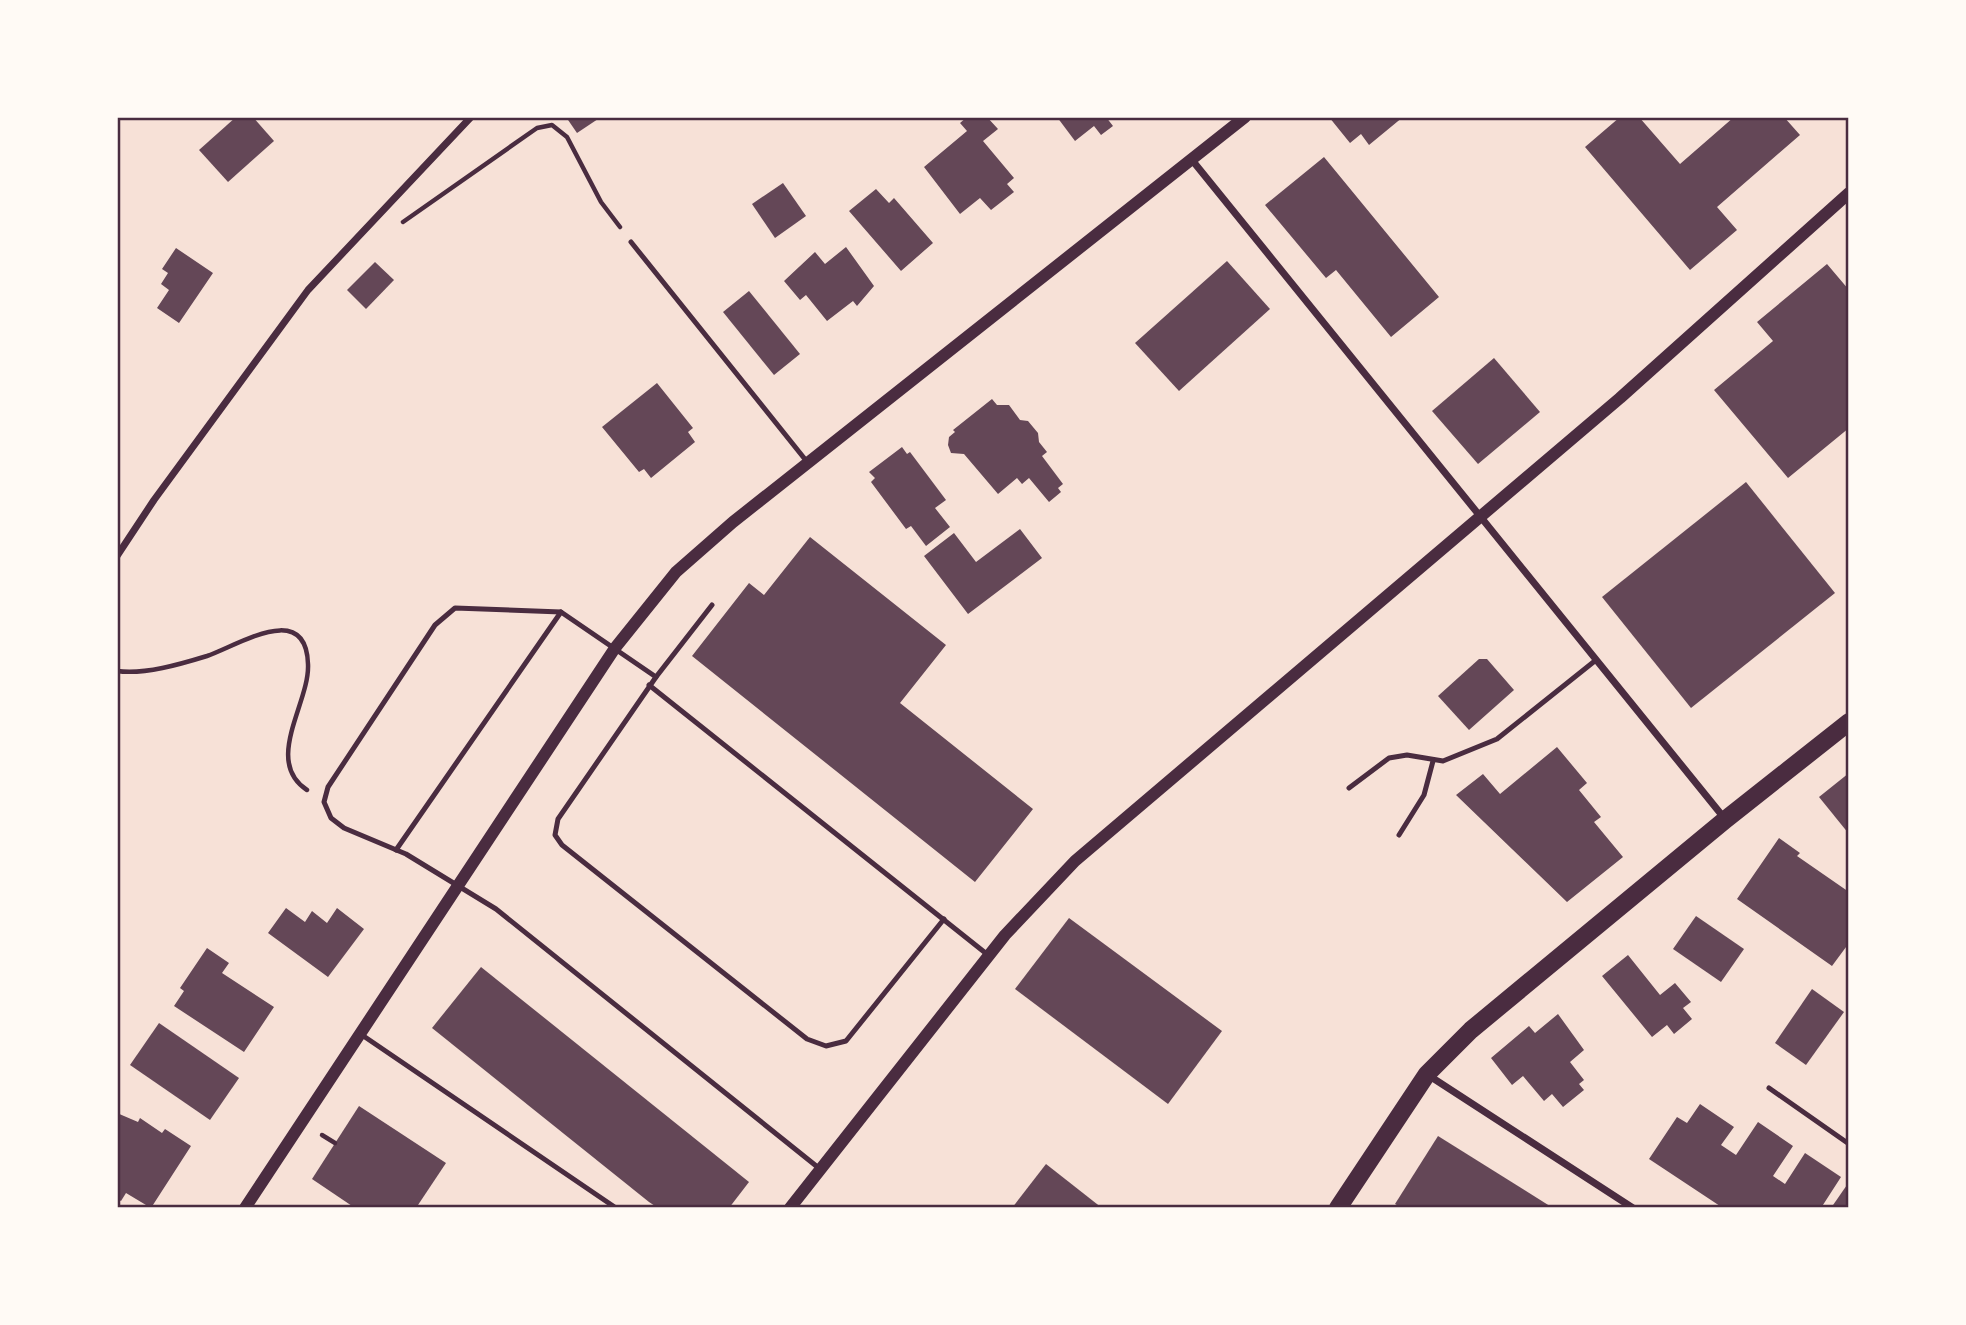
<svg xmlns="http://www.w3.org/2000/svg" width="1966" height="1325" font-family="Manrope,sans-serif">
  <rect width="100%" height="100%" fill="#f7e1d7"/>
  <!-- building -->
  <g fill="#644757">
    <polygon points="236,117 253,117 274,141 228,182 199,150"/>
    <polygon points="566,117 601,117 577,133"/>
    <polygon points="967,117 987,117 998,129 983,141 1014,178 1007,184 1014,192 991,210 980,198 960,214 924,167 967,131 960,123"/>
    <polygon points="1057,117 1106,117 1113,126 1101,135 1094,126 1075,141"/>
    <polygon points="1329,117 1403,117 1369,145 1361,134 1350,143"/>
    <polygon points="1620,117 1639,117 1680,164 1734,117 1784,117 1800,135 1717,207 1737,230 1690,270 1585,147"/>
    <polygon points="1324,157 1439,297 1391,337 1336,270 1326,278 1265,205"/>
    <polygon points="783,183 806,216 775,238 752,204"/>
    <polygon points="876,189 889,203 894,198 933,243 901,271 849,211"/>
    <polygon points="846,247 874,286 857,306 853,301 827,321 806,295 800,300 784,281 815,252 825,264"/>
    <polygon points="176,248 213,273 179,323 157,308 169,290 161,284 168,273 162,269"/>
    <polygon points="1227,261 1270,309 1179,391 1135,343"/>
    <polygon points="375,262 394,280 366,309 347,290"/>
    <polygon points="1827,264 1849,290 1849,428 1788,478 1714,390 1773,341 1757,322"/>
    <polygon points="749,291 800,354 774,375 723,312"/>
    <polygon points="1494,358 1540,412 1478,464 1432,411"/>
    <polygon points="657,383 693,428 688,432 695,442 651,478 644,469 639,472 602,427"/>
    <polygon points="992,399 997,405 1009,405 1020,420 1028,421 1038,433 1039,442 1047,452 1042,456 1063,484 1058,488 1061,492 1049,502 1029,478 1022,484 1017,478 998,494 964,454 951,453 948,445 949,437 955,432 953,430"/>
    <polygon points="902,447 907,454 910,452 946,500 935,508 950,527 926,546 911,526 906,529 871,482 875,478 869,472"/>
    <polygon points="1746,482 1835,593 1691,708 1602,597"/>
    <polygon points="1020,529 1042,558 968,614 924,556 954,533 976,562"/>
    <polygon points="810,537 946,645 900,703 1033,809 975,882 692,656 749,583 764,595"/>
    <polygon points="1479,659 1487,659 1514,690 1469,730 1438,696"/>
    <polygon points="1557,747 1587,783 1579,790 1601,817 1594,822 1623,857 1567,902 1456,795 1483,774 1500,794"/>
    <polygon points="1849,773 1849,834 1819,797"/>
    <polygon points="1779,838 1800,853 1797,856 1849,892 1849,943 1832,966 1737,899"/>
    <polygon points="286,908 305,922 312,911 327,923 337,908 364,929 328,977 268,933"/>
    <polygon points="1696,916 1744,949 1721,982 1673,949"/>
    <polygon points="1069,918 1222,1031 1168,1104 1015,989"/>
    <polygon points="207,948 229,963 222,973 274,1007 244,1052 174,1006 184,991 180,988"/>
    <polygon points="1628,955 1660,995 1675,983 1691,1002 1683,1008 1692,1019 1674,1034 1667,1025 1652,1037 1602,976"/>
    <polygon points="481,967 749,1182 729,1208 658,1208 649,1202 432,1028"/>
    <polygon points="1812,989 1844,1012 1806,1065 1775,1043"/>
    <polygon points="1558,1014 1584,1050 1570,1062 1584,1080 1579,1084 1584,1090 1563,1107 1552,1094 1544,1101 1523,1076 1512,1085 1491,1058 1529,1026 1535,1033"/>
    <polygon points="159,1023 239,1078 210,1120 130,1065"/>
    <polygon points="1700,1104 1734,1127 1721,1145 1736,1155 1758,1122 1793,1146 1773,1176 1785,1184 1805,1153 1841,1177 1821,1208 1723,1208 1649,1159 1677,1117 1687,1123"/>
    <polygon points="359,1106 446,1163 416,1208 355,1208 312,1179"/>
    <polygon points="117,1113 138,1122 140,1118 162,1133 165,1129 191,1146 151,1208 126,1193 121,1201 117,1199"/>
    <polygon points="1438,1136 1553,1208 1402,1208 1395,1204"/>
    <polygon points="1046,1164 1102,1208 1012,1208"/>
    <polygon points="1849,1182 1849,1208 1831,1208"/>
  </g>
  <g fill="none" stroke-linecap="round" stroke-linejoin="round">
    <!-- path -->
    <g stroke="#4a2c40" stroke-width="4.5">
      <polyline points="403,222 537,128 552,125 567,137 601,202 620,227"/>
      <path d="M117,671c27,4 64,-7 90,-15 32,-11 99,-56 101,8 2,39 -45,97 -1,126"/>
      <polyline points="322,1135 335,1143"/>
    </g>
    <!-- service -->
    <g stroke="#4a2c40" stroke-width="5">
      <polyline points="631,242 808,463"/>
      <polyline points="712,605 656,677 561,612 455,608 435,625 328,787 324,802 331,818 344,828 406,854 496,909 820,1169"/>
      <polyline points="656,677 558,819 555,835 562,845 807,1039 826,1046 846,1041 944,919"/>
      <polyline points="649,685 988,955"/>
      <polyline points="1349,788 1389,758 1407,755 1443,761 1497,739 1596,660"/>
      <polyline points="1399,835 1424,795 1433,761"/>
      <polyline points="396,850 561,612"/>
      <polyline points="362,1035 616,1208"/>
      <polyline points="1769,1088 1849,1144"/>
    </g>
    <!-- minor -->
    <g stroke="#4a2c40" stroke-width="7">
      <polyline points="1192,160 1725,819"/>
      <polyline points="117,556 154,500 308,290 471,117"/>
      <polyline points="1428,1075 1633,1208"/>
    </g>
    <!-- tertiary -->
    <g stroke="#4a2c40" stroke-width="12">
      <polyline points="245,1208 615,648 676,572 733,522 1245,117"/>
      <polyline points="790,1208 1005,935 1075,861 1620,398 1849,193"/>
    </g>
    <!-- primary -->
    <polyline stroke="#4a2c40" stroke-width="18" points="1338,1208 1427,1074 1471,1030 1725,820 1849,722"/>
  </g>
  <!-- border -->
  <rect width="1966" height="1325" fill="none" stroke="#fffaf5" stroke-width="238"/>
  <rect x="119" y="119" width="1728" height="1087" fill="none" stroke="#4a2c40" stroke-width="2.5"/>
</svg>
